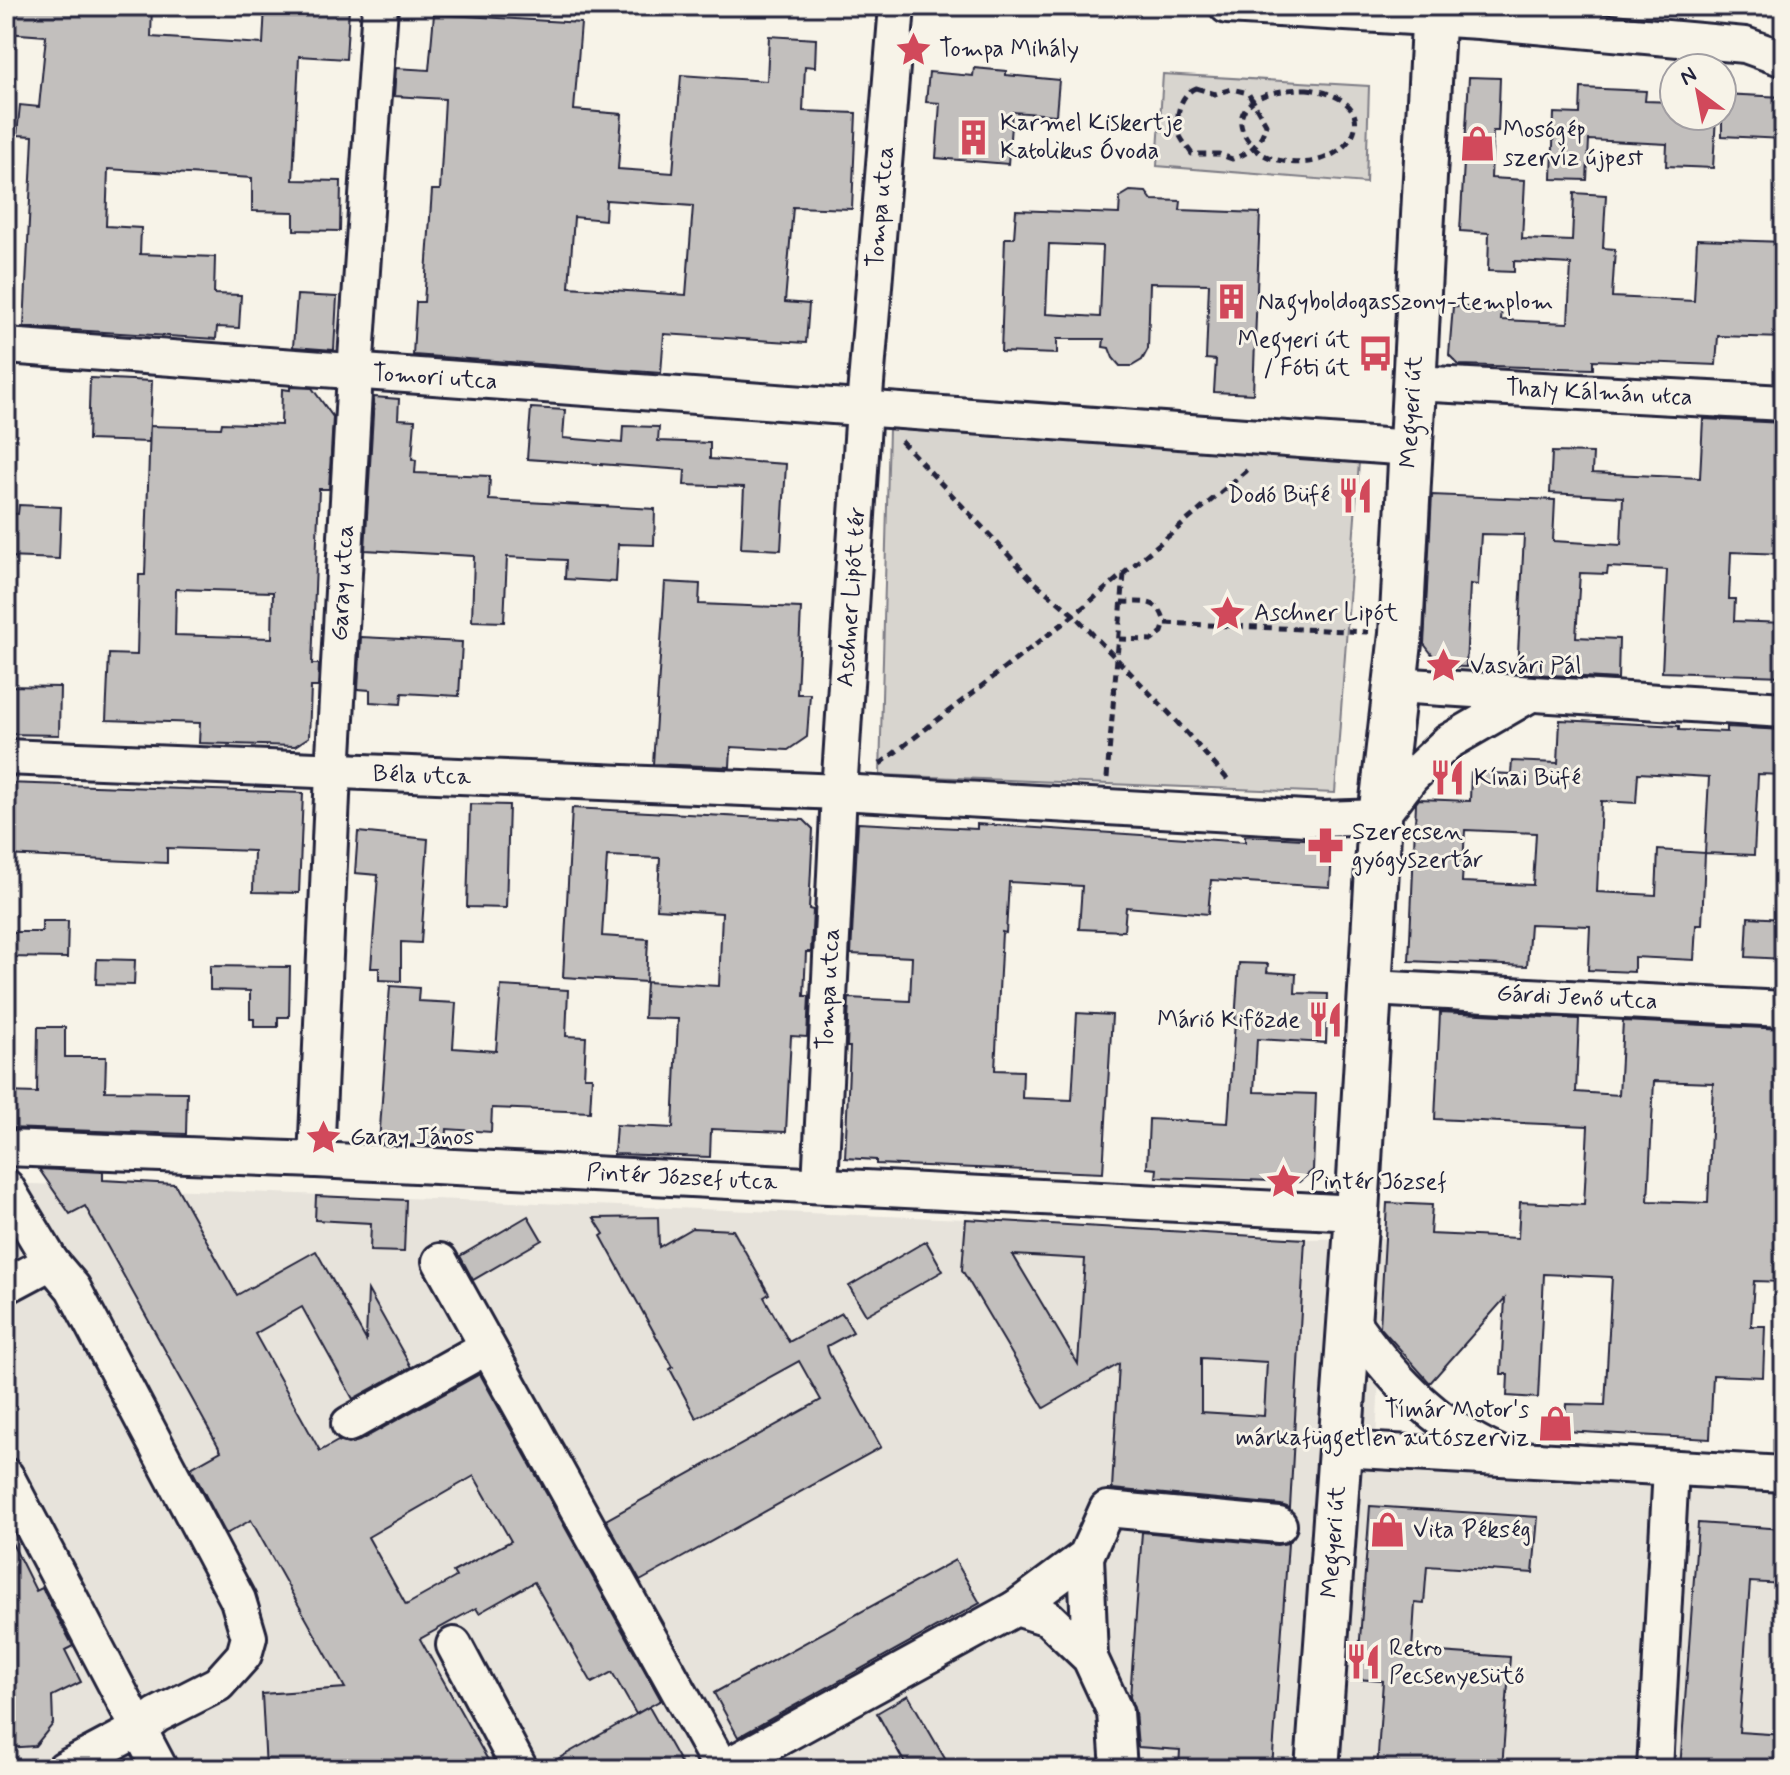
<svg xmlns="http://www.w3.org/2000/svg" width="1790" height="1775" font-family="Mynerve,sans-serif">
  <rect width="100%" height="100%" fill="#f7f3e8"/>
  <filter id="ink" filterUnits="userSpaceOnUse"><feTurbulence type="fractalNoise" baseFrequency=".0125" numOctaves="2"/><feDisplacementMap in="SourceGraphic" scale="16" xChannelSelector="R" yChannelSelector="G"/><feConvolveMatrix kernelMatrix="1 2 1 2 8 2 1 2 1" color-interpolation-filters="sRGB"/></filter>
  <g filter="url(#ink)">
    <!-- built -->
    <polygon fill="#e7e3db" points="6,1183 966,1219 1305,1239 1386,1238 1375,1459 1784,1483 1784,1769 6,1769"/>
    <!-- green -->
    <g fill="#d8d5cf" stroke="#7d7c85" stroke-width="2">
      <polygon points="1163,74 1369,86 1366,183 1157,166"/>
      <polygon points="889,429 1359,462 1335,793 880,775"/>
    </g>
    <!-- building -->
    <g fill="#c2bfbd" stroke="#22223b" stroke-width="2" fill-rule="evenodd">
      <polygon points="6,6 123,15 123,6 152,6 151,37 263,44 265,6 349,8 346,59 299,56 293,180 341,181 340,231 294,230 294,212 252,211 252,178 108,169 106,226 141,228 140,254 215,257 214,294 241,295 239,328 217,327 216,339 24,327 33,136 17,135 20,105 39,107 46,36 6,33"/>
      <path d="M434,14l147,9 -7,87 48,4 -4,55 55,4 8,-98 86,6 2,-45 47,3 -1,28 -10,-1 -2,45 53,2 -4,96 -59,-2 -8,95 24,2 -3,39 -142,-9 -3,39 -248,-18 3,-53h8l8,-112h8l5,-91 -51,-3 2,-28 33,2zM606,200l87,6 -7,89 -117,-8 5,-70 31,3z"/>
      <polygon points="974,68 1006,71 1006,75 1059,80 1056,115 1012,112 1008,164 936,158 940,103 926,102 929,72 973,76"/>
      <polygon points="1469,77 1500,78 1498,131 1493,131 1491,178 1525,180 1522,239 1572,241 1574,193 1606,195 1603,248 1615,249 1612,297 1694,301 1697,239 1784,242 1784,338 1718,336 1716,365 1593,360 1593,369 1459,365 1449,355 1453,306 1502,308 1501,320 1568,323 1571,264 1514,261 1514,272 1488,271 1489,233 1460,231"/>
      <polygon points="1581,88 1646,91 1645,101 1674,102 1674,116 1716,116 1713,168 1666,166 1667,144 1589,140 1587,180 1552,179 1554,113 1580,114"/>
      <polygon points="1722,94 1784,97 1783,139 1722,136"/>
      <path d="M1130,191l16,1 6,8 29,1 -1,9 80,3 -7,181 -39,-2 2,-32 -10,-1 3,-75 -59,-1 -2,66 -6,11 -10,6h-12l-7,-8 -4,-10 -6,-1 1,-8h-47v15l-56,-2 4,-114h9l2,-28 103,4 1,-17zM1049,244l54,2 -3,71 -54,-3z"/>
      <polygon points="297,295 337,297 334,350 293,347"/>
      <polygon points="90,378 152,381 149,442 88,440"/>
      <path d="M290,387l22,1 21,29 -4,72h-10l-7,175h7l-1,23h-7l-2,50 -14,9 -96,-3 1,-20 -94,-3 3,-66 28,1 2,-80h6l5,-149 71,2 1,-5 59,2 1,-36 8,1zM176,589l97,3 -1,46 -97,-3z"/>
      <polygon points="374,397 399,399 398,419 415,420 412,459 416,460 415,473 490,476 489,500 655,509 654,545 618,544 616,582 565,579 566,560 507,557 504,622 472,621 474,556 365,550"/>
      <polygon points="531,408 565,410 563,438 622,443 623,426 659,427 658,441 710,443 710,459 786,464 781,550 741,548 744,487 684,485 685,470 527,459"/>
      <polygon points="1703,419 1784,423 1784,554 1731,552 1729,599 1735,599 1734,621 1784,623 1784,676 1662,672 1667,570 1608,567 1607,574 1580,573 1576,637 1619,639 1618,679 1517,673 1524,535 1481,534 1478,585 1470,584 1466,667 1441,666 1424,644 1432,495 1555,500 1553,541 1621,545 1623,497 1550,493 1552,452 1593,453 1592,473 1700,478"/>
      <polygon points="19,505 61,507 59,559 6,557 6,513 18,514"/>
      <polygon points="665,582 700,584 699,604 801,608 797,694 810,694 807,737 788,750 731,747 730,767 653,764"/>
      <polygon points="361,637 462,642 459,696 402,693 401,704 370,702 370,690 358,689"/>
      <polygon points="6,686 60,687 59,735 6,734"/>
      <path d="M1560,720l119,6v4l48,2v-5l57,3v45l-26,-1 -4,81 -49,-2 -3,72h-6l-2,35 -60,-3v15l-46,-2 2,-44 -60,-2 -3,42 -118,-5 7,-158 3,-4 51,2 1,-29 40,2 1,-13 46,2zM1638,773l71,4 -4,76 -47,-3 -2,45 -59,-3 4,-91 35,2zM1465,830l71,3 -3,52 -71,-3z"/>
      <polygon points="6,783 303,793 299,893 253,892 254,851 167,848 167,863 6,855"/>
      <polygon points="470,804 509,805 506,908 467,907"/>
      <path d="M572,808l232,12 9,9 -4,80 4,1 -2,42h-5l-2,44h5l-2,41 -16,-1 -5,96 -75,-3 -1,28 -96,-3 2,-29 57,3 5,-109 -34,-1 2,-36 -83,-5zM607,856l53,2 -3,51 65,4 -3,73 -73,-4 2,-43 -46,-3z"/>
      <polygon points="858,823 977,829 977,824 1245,842 1245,836 1322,840 1332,852 1330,887 1211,880 1208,914 1126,907 1124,931 1079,929 1082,886 1009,882 1006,933 1002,932 995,1070 1023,1071 1022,1098 1072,1100 1077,1013 1112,1015 1103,1173 876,1164 876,1160 845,1158 850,1047 847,1047 849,998 910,1001 912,957 851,954"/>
      <polygon points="358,832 428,839 421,943 401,942 401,981 379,980 379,968 371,968 378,875 355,873"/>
      <polygon points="1748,917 1784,919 1784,959 1746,957"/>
      <polygon points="42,921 68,921 67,958 6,957 6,932 42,932"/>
      <polygon points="97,959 135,960 134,985 96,984"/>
      <polygon points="1239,963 1268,964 1267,972 1296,974 1295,993 1328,994 1326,1043 1257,1039 1254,1092 1316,1094 1313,1170 1299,1182 1156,1177 1157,1169 1147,1168 1149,1119 1228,1123"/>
      <polygon points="210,966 290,967 289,1017 278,1017 278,1027 254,1027 254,1019 250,1019 250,991 210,990"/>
      <polygon points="390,986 419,988 418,1001 456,1003 453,1048 496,1051 501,986 568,990 566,1036 586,1037 584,1077 592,1077 590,1112 492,1108 491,1132 447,1129 446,1147 379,1143"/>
      <path d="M1440,1012l139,7 -3,73 43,3 4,-74 161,8v253l-30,-1 -3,45h14l-2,51 -50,-2 -3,64 -146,-8 2,-27 39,1 7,-128 -68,-3 -6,124 -31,-2 1,-22h-7l4,-76 -75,85 -50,-56 7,-124 45,2 -2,29 88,4 2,-36 64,3 4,-79 -153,-7zM1654,1081l59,2 -5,120 -60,-2z"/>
      <polygon points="38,1027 65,1027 65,1057 106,1057 105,1091 187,1092 186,1134 6,1128 6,1092 37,1093"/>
      <path d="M39,1169l64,3v8l72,4 62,111 79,-44 50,89 2,-50 43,77 -58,32 -51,-92 -47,27 65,117 18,-10 10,3 11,-3 121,-67 181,326 -25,14 -24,-42 -20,11 -58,-101 -55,31 -3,-5 -56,31 73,130h-227l-4,-75 83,-6 -94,-168 -25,14 -35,-66 30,-17 -136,-245 -15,8zM474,1476l37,65 -58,31 3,5 -50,28 -38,-68z"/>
      <polygon points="316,1196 406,1200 404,1252 370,1251 371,1223 315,1220"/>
      <polygon points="528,1216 542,1240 473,1280 460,1256"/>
      <polygon points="658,1217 659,1247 692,1228 733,1230 769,1294 764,1297 789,1342 842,1313 853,1332 827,1346 829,1353 881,1447 640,1581 606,1520 821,1400 799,1361 696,1418 670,1369 673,1367 601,1236 604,1234 594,1218"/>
      <path d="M966,1219l339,20 -15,269 -9,-3 -169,-16 7,-125 -75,44 -82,-138zM1013,1255l72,4 -7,105zM1201,1358l66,4 -3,54 -63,-4z"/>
      <polygon points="926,1241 943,1271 866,1315 849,1286"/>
      <polygon points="1370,1506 1538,1517 1533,1573 1427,1566 1424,1604 1415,1603 1412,1650 1510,1657 1502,1769 1377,1769 1383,1681 1357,1679"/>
      <polygon points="1698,1523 1784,1529 1784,1584 1750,1582 1739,1732 1784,1735 1784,1769 1680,1769"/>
      <polygon points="6,1531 36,1591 42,1588 73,1646 65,1650 81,1682 52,1696 53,1724 35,1746 6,1748"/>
      <polygon points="1142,1532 1277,1545 1288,1543 1272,1769 1179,1769 1180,1750 1138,1747 1135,1711 1130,1697"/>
      <polygon points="955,1560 980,1603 738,1737 714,1693"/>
      <polygon points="908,1695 951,1769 908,1769 877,1713"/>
      <polygon points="649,1707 684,1769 540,1769"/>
    </g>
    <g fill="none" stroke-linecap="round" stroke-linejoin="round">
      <defs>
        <g id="minor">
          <polyline points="1227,6 1479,21 1745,45 1784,59"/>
          <polyline points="6,346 1411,448"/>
          <polyline points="1414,383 1784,403"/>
          <polyline points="1396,685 1784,710"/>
          <polyline points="6,757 839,792 1323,819 1380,817 1411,777 1448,742 1529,695"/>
          <polyline points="1370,988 1784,1009"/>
          <polyline points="6,1148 316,1160 1357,1213"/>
          <polyline points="316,1160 333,773 355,373 380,6"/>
          <polyline points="820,1185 839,792 864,408 897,6"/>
          <polyline points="6,1187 51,1262"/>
          <polyline points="440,1261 722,1769 1016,1608 1048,1618 1090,1658 1115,1712 1119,1769"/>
          <polyline points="6,1286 51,1262 73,1288 238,1600 249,1637 244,1655 218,1684 157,1715 139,1729 64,1769"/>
          <path d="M1348,1316c40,58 85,108 150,137"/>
          <polyline points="349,1424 487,1347"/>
          <polyline points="1340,1449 1784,1474"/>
          <polyline points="6,1476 160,1769"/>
          <polyline points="1086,1556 1090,1658"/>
          <polyline points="1016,1608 1086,1556 1107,1509 1279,1525"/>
          <polyline points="454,1645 520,1769"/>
          <polyline points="1655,1769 1671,1468"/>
        </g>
        <polyline id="major" points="1317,1769 1357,1213 1380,817 1401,634 1434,6"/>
      </defs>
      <!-- minor casing -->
      <use href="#minor" stroke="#22223b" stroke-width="40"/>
      <!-- major casing -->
      <use href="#major" stroke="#22223b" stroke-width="48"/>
      <!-- path -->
      <g stroke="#22223b" stroke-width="5" stroke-dasharray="8 6" stroke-linecap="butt">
        <path d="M1196,88l19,6 17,-5 16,4 18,31c-5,19 -15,29 -34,35l-13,-5h-27c-4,-6 -9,-12 -12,-18 -6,-16 -1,-42 16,-48z"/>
        <path d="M1307,89c86,11 44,82 -19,73 -12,-2 -25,-5 -34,-14 -6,-7 -14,-17 -13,-27 2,-28 45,-32 66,-32z"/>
        <polyline points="901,441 1033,581 1074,615 1169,713 1230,782"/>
        <path d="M1121,602c22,1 38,-5 44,21l203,9"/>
        <polyline points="1119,639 1152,640 1162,632 1165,623"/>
        <polyline points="880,764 1074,615 1250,468"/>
        <polyline points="1107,778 1124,574"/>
      </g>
      <!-- minor -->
      <use href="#minor" stroke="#f7f3e8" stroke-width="34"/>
      <!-- major -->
      <use href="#major" stroke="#f7f3e8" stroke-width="42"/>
    </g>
  </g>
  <!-- icons -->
  <defs>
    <symbol id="sight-bare" viewBox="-9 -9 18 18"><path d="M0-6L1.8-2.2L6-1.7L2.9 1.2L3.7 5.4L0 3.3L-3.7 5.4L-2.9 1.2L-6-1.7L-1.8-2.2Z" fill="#d1495b" stroke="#f7f3e8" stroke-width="2.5" paint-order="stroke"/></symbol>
    <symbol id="building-bare" viewBox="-9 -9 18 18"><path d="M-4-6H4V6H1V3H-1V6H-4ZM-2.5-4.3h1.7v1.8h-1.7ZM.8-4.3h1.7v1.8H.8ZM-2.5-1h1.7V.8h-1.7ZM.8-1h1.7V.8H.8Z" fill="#d1495b" stroke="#f7f3e8" stroke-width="2.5" paint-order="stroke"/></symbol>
    <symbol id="shop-bare" viewBox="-9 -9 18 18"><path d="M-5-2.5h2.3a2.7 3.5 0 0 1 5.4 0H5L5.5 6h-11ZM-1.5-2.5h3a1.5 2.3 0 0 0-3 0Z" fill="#d1495b" stroke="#f7f3e8" stroke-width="2.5" paint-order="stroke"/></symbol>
    <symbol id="bus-bare" viewBox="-9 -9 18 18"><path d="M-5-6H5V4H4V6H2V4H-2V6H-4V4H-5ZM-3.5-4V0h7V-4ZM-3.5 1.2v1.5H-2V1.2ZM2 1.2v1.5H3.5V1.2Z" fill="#d1495b" stroke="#f7f3e8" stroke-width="2.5" paint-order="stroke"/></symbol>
    <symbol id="restaurant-bare" viewBox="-9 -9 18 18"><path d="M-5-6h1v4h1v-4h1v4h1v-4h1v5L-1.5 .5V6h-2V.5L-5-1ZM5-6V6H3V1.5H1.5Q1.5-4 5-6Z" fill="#d1495b" stroke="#f7f3e8" stroke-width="2.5" paint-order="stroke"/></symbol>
    <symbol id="pharmacy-bare" viewBox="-9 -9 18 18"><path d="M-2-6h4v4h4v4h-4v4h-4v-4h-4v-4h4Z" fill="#d1495b" stroke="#f7f3e8" stroke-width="2.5" paint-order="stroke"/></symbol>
  </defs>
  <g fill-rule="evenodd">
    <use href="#sight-bare" x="888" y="24" width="51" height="51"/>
    <use href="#building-bare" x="948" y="112" width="51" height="51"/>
    <use href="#shop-bare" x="1452" y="118" width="51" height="51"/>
    <use href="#building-bare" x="1206" y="276" width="51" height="51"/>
    <use href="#bus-bare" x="1350" y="328" width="51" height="51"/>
    <use href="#restaurant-bare" x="1330" y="470" width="51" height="51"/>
    <use href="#sight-bare" x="1202" y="588" width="51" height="51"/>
    <use href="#sight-bare" x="1418" y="640" width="51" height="51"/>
    <use href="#restaurant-bare" x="1422" y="752" width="51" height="51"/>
    <use href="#pharmacy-bare" x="1300" y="820" width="51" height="51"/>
    <use href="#restaurant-bare" x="1300" y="994" width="51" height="51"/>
    <use href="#sight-bare" x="298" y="1112" width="51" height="51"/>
    <use href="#sight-bare" x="1258" y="1156" width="51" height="51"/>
    <use href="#shop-bare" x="1530" y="1398" width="51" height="51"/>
    <use href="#shop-bare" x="1362" y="1504" width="51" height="51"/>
    <use href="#restaurant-bare" x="1338" y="1636" width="51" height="51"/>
  </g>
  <g text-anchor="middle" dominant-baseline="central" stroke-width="6" stroke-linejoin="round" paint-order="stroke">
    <!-- poi labels -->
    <g font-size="24" fill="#22223b" stroke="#f7f3e8" text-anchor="start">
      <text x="939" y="49">Tompa Mihály</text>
      <text x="1000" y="123">Karmel Kiskertje<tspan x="1000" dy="28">Katolikus Óvoda</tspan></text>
      <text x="1503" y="130">Mosógép<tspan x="1503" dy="28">szervíz újpest</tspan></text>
      <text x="1258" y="302">Nagyboldogasszony-templom</text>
      <text x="1350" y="340" text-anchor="end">Megyeri út<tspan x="1350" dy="28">/ Fóti út</tspan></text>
      <text x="1330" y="495" text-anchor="end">Dodó Büfé</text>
      <text x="1254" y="613">Aschner Lipót</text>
      <text x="1470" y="666">Vasvári Pál</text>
      <text x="1474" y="778">Kínai Büfé</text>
      <text x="1352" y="832">Szerecsen<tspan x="1352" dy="28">gyógyszertár</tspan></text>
      <text x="1300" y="1020" text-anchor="end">Márió Kifőzde</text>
      <text x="350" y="1137">Garay János</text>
      <text x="1310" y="1182">Pintér József</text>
      <text x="1529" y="1410" text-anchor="end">Tímár Motor's<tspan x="1529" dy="28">márkafüggetlen autószerviz</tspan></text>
      <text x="1413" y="1530">Vita Pékség</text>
      <text x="1389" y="1648">Retro<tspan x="1389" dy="28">Pecsenyesütő</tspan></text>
    </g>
    <!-- street labels -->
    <g font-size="24" fill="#22223b" stroke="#f7f3e8">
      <text transform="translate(881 207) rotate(-85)">Tompa utca</text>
      <text transform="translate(435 378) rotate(4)">Tomori utca</text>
      <text transform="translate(1599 393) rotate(3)">Thaly Kálmán utca</text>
      <text transform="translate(1412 412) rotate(-87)">Megyeri út</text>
      <text transform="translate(343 583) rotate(-87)">Garay utca</text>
      <text transform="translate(852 597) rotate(-86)">Aschner Lipót tér</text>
      <text transform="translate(422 776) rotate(2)">Béla utca</text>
      <text transform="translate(829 989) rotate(-87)">Tompa utca</text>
      <text transform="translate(1577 998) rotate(3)">Gárdi Jenő utca</text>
      <text transform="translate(682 1178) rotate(3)">Pintér József utca</text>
      <text transform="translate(1334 1542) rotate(-86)">Megyeri út</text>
    </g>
  </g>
  <!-- margin -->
  <rect width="1790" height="1775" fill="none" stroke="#f7f3e8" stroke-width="32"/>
  <rect x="16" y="16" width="1758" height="1743" fill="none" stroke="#22223b" stroke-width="3" filter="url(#ink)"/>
  <!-- north arrow -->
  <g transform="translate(1698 92) rotate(328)"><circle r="38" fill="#f7f3e8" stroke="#a29fa3" stroke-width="2"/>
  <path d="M0-6L14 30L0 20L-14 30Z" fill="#d1495b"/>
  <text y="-12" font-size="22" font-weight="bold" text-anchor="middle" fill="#22223b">N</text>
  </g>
</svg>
